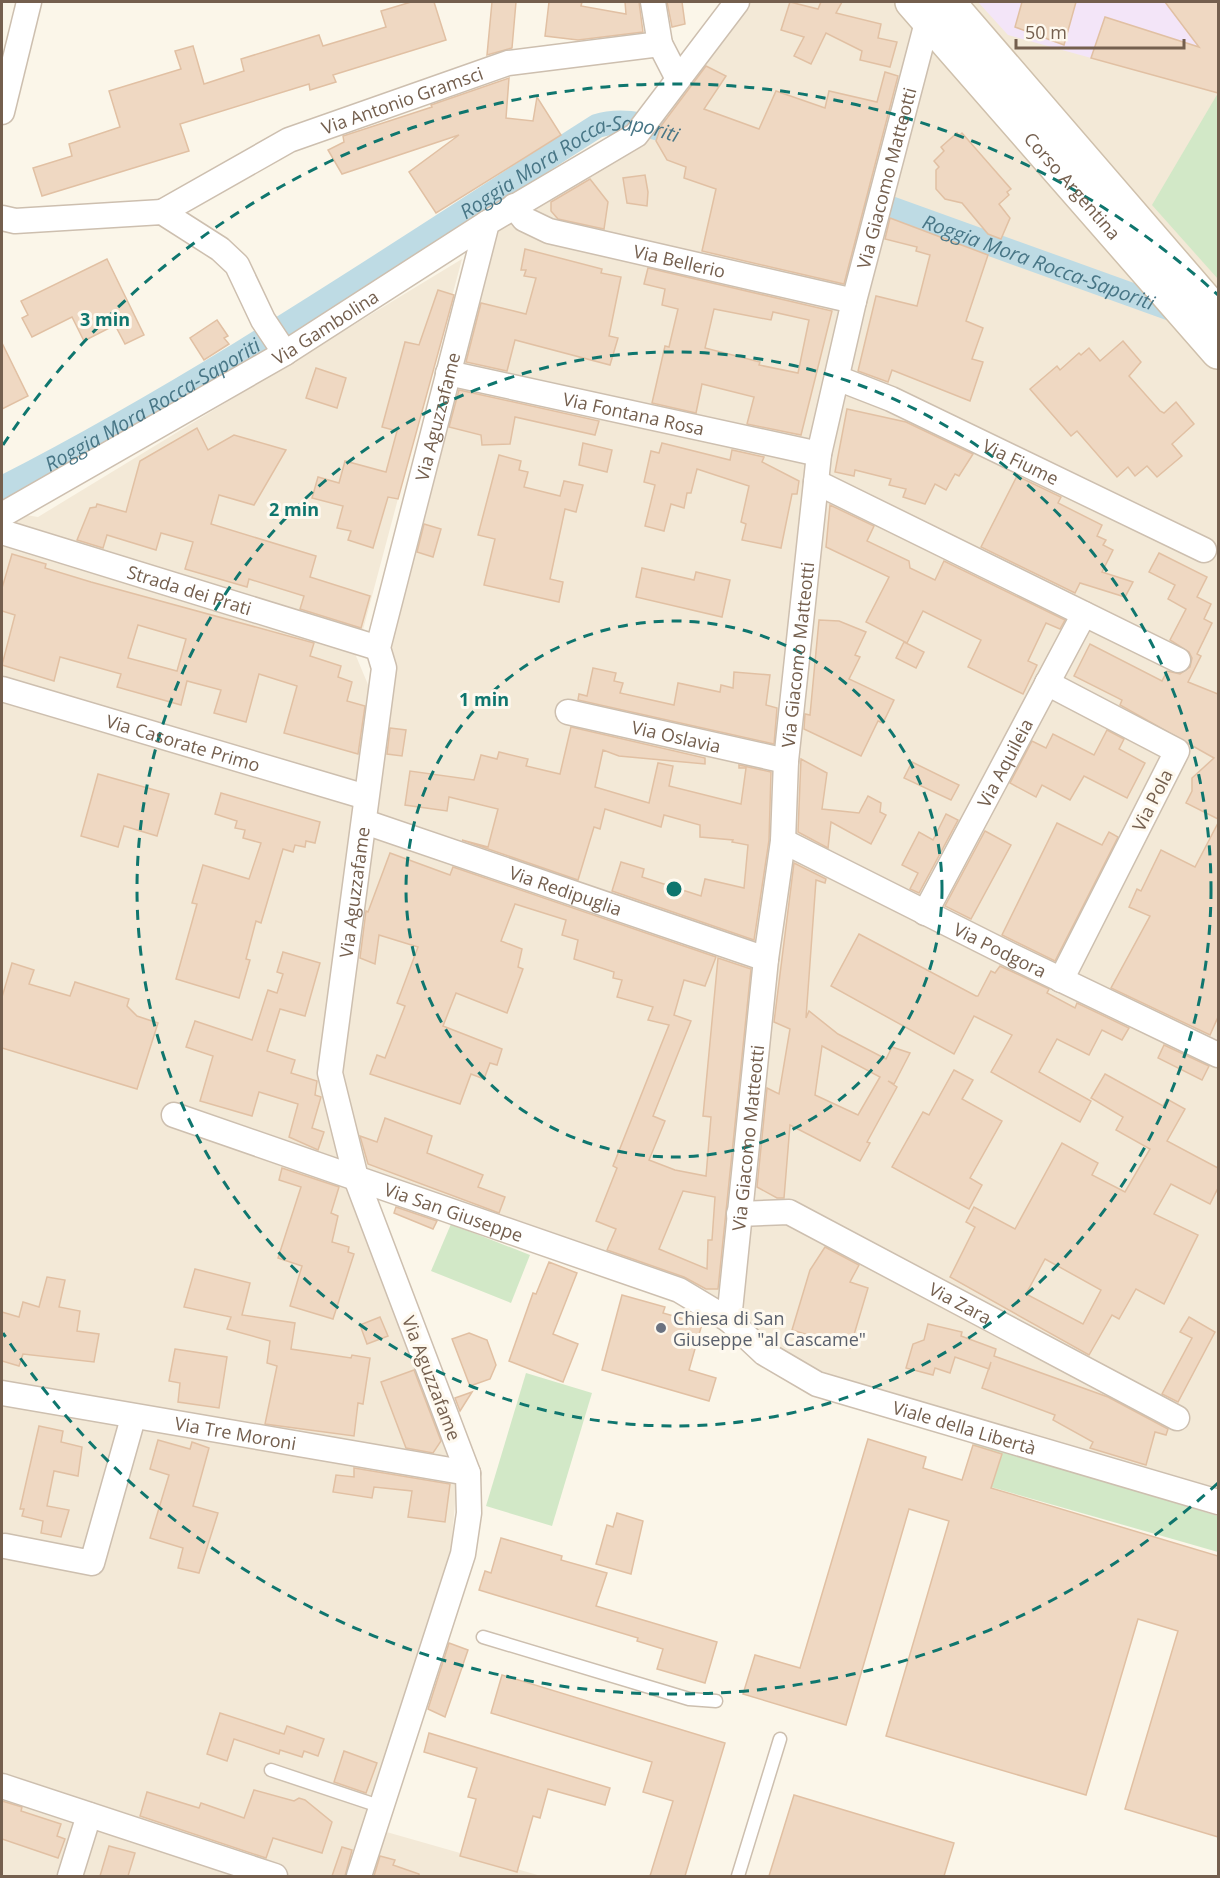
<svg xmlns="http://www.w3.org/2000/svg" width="1220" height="1878" font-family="'Open Sans',sans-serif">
  <rect width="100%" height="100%" fill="#fbf6e9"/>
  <!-- residential -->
  <g fill="#f3e9d7">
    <polygon points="737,2 912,2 1218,352 1218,1502 817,1384 729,1320 356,1178 330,1073 384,668 487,223 636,135"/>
    <polygon points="970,2 1218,2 1218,290 1150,210"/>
    <polygon points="462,259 356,656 369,687 322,1068 458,1470 451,1549 376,1829 541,1876 2,1876 2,511 38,517"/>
  </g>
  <!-- education -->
  <polygon fill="#f3e5f8" points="978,2 1218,2 1218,93 1008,35"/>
  <!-- green -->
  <g fill="#d2e8c7">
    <polygon points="1218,93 1218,279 1152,205"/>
    <polygon points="451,1224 530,1255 511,1303 431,1271"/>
    <polygon points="526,1373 592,1393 552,1526 486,1506"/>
    <polygon points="975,1442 1218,1516 1218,1552 963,1479"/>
  </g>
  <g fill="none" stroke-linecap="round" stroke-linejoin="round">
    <!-- canal -->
    <g stroke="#bedbe4" stroke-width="24">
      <path id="s1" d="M860,197l322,116"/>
      <path id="s2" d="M2,488c206,-105 400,-238 595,-362 30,-10 64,3 93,13"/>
    </g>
  </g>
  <!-- building -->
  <g fill="#efd8c2" stroke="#e1c0a3" stroke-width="1.5" fill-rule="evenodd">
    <polygon points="411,2 434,2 446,40 333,75 336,82 310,90 309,84 180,124 189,151 42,196 33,168 72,156 69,144 120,127 109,91 181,69 175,51 193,46 204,84 244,71 241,59 319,35 323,46 386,27 381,11"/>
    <polygon points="492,2 516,2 512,48 487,55"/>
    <polygon points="549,2 582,2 581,6 626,14 625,2 639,2 643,32 578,40 545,36"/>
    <polygon points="667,2 682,2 685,24 672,27"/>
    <polygon points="790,2 818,9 821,2 842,2 836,13 881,24 878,38 897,42 890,67 860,60 862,51 826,33 811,64 794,56 804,37 781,30"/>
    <polygon points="1022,2 1076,2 1064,45 1015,27"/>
    <polygon points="1165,2 1218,2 1218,93 1091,58 1105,17 1199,47"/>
    <polygon points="706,66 726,76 704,109 759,129 776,91 825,108 829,91 877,102 885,72 898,76 844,284 702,251 716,189 684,178 686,167 667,160 656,141 661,126"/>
    <polygon points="509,78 506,118 533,121 537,97 561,135 436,213 409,172 459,135 342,174 328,150 344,142 343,136 432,107 431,105"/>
    <polygon points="957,133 959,136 962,133 1011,189 1007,192 1009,195 999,204 1010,218 1001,239 988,234 962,203 945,199 936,189 936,170 939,167 934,161 944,151 941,147"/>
    <polygon points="645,175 648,192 647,206 627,203 623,178"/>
    <polygon points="590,179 608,202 604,229 558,219 551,211 551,202"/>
    <polygon points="890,218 988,255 966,321 983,328 972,359 983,362 970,401 892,370 888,382 858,371 876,296 917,306 930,255 916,251 917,247 885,239"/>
    <polygon points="525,249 602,269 601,273 621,277 609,336 618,338 610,365 515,340 507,371 466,362 481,303 526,314 536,278 524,276 526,270 521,270"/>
    <polygon points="107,259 144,335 125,344 115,325 84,341 72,317 32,337 22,318 28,315 21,301"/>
    <path d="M648,268l184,43 -31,124 -54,-11 7,-27 -52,-13 -6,29 -44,-10 13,-57 4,1 9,-38 -16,-4 3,-16 -21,-5zM714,309l57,11 2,-8 36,8 -11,53 -39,-8 1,-3 -55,-14z"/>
    <polygon points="438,290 454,295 398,499 388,497 373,548 348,540 351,531 337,528 343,506 312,498 318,477 339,483 345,461 386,472 397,431 382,427 405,342 419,345"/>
    <polygon points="217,320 228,336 224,338 229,344 204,360 190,338"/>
    <polygon points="1123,341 1141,362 1129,376 1160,411 1164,413 1176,402 1194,424 1172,444 1182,456 1157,477 1147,466 1135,476 1128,467 1117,477 1077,431 1071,436 1030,389 1057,366 1060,370 1079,353 1081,355 1089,348 1100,361"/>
    <polygon points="2,343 28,396 2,409"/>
    <polygon points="316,368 346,378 337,408 306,398"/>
    <polygon points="459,390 599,421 595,435 515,417 510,444 482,445 481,435 449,427"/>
    <polygon points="847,409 906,422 973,454 959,476 955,474 946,490 935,484 925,504 903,497 906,489 889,485 891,479 855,470 854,476 835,472"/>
    <polygon points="197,428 208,450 234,435 286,450 254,505 219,495 211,524 316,556 310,577 370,596 361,628 300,609 304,596 249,579 247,587 185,569 193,542 161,533 156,550 107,535 103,548 77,540 90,508 96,507 97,504 126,512 140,461"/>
    <polygon points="583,443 612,450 607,472 579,465"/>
    <polygon points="662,443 730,460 732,450 764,457 762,462 799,481 797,494 792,494 781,548 742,540 746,524 741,522 749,486 697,469 691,493 687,493 684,508 671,504 664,531 645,526 655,485 644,482 651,451 659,453"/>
    <polygon points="499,455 521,461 519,470 528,472 524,487 560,496 564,481 583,485 576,512 565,509 550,579 563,582 559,602 484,585 495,539 478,535"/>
    <polygon points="1017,476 1061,497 1058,503 1102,525 1097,536 1106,540 1103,545 1113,550 1102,572 1133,582 1125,597 1080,583 1075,593 981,547"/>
    <polygon points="830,505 874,526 867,541 909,561 910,568 935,580 944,561 1065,620 1060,629 1046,623 1028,661 1037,665 1023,694 968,667 981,640 923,611 907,643 866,622 889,577 826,547"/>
    <polygon points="424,524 441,529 433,557 417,552"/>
    <polygon points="1159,553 1207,577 1197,597 1211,604 1204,619 1212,623 1197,654 1201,656 1188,682 1218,694 1218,819 1186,803 1192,791 1192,778 1214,758 1120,705 1122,700 1074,676 1090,644 1162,681 1167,671 1180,674 1190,667 1192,658 1189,652 1170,640 1186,609 1168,599 1175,585 1149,572"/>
    <path d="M12,554l34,10 -1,4 46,14 223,61 -4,13 31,10 -3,11 14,5 -5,19 18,5 -7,48 -74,-21 13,-47 -38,-12 -13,48 -32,-9 7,-23 -34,-9 -6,24 -64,-18 4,-13 -61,-17 -6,24 -52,-16 13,-50 -13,-4v-23zM138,625l48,14 -9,32 -49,-13z"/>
    <polygon points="642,568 694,580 696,572 730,580 722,617 636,597"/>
    <polygon points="819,620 839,621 866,632 855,655 860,657 849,679 894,700 883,723 878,721 861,756 804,729 805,714 810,715"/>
    <polygon points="904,642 924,652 916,668 896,658"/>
    <polygon points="593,668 616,673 614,681 623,683 620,693 674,705 678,683 720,692 721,685 733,688 734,672 770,675 766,705 777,708 774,744 578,700 579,694 587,696"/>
    <polygon points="571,727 705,758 705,764 619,756 603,750 595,787 649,803 658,763 673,766 669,786 741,804 746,768 739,768 739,765 771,772 769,840 754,940 612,891 621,862 644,869 642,877 701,896 705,879 744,888 748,845 732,842 733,840 700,837 700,825 664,815 661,827 605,809 600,829 594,827 578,880 462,840 488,847 498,809 449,797 447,811 405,805 410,771 474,780 481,755 497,759 499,752 528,759 526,766 560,774"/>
    <polygon points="390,728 406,730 402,756 387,754"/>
    <polygon points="1107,730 1124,739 1119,749 1145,763 1127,798 1084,776 1070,800 1042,785 1036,797 1010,783 1032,741 1046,748 1053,734 1094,755"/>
    <polygon points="801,759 827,773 822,809 859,813 868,796 881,803 880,812 886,815 871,844 831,822 828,848 798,832"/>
    <polygon points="912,762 959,785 951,800 904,778"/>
    <polygon points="98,774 169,794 157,836 124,826 118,847 81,836"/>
    <polygon points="221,793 320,822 315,843 306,841 305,847 295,845 293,852 283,849 261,923 256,921 246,959 250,960 239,998 176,979 197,904 192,903 203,865 249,879 261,843 243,838 245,830 235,828 237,821 215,814"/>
    <polygon points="946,814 958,820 919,893 910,889 918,873 902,865 919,832 933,840"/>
    <polygon points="1057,823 1102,845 1109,832 1118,837 1055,961 1002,935"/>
    <polygon points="1218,823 1218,1017 1210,1035 1111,988 1150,916 1129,907 1137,889 1141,891 1161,850 1195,867"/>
    <polygon points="985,831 1011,845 971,919 945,906"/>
    <path d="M390,853l60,22 3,-8 263,90 -11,29 -21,-6 -10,35 17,6 -38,95 12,5 -16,39 26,10 31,6 5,-59 -8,-1 15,-158 33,11 -33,320h-12l-22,-12 -77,-27 9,-21 -20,-8 21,-53 -4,-2 56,-141 -21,-5 5,-13 -36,-10 5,-17 -9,-2 1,-6 -40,-13 4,-19 -16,-5 4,-15 -51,-16 -14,37 21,8 -4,18 5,2 -16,44 -51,-20 -13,33 59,23 -5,16 -7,-2 -6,16 -13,-5 -11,30 -90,-30 7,-19 8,3 20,-52 -8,-3 21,-56 -39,-12 -4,29 -15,-6 6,-47 2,1zM683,1191l32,6 -3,43h-4l-1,29 -48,-20z"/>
    <path d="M794,863l32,16 -1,4 -9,-3 -10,138 3,-7 29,23 48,25 6,-12 18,6 -16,31 -6,-3 9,6 -30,55 3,1 -10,18 -70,-36 -6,73h-7l-20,-11 10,-99 12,6 11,-65 -16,-7zM822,1046l58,31 -22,38 -43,-20z"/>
    <polygon points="859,934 976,996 978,996 991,971 995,973 1000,966 1049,989 1047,993 1075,1008 1077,1003 1129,1028 1122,1040 1102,1030 1089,1055 1057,1039 1039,1072 1091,1101 1080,1122 991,1072 1012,1035 974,1016 954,1054 831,986"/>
    <polygon points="283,952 320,963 305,1016 280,1009 267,1051 295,1060 291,1073 317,1081 315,1095 321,1097 312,1128 324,1132 318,1150 289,1137 298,1104 259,1092 252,1116 200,1101 213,1056 186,1047 195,1021 252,1040 268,990 277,993 283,974 277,972"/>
    <polygon points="12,963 34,970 29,984 70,996 75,982 129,999 127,1006 137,1016 158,1023 137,1089 2,1048 2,997"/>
    <polygon points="1164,1045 1209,1066 1202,1080 1158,1058"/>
    <polygon points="954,1070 973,1080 962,1099 1002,1121 970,1178 982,1185 969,1209 892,1167 923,1112 929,1115"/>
    <path d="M1105,1074l58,32 4,-7 18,10 -18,32 51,27v20l-8,16 -39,-20 -17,30 44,21 -34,69 -28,-15 -17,30 -7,-4 -23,40 -139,-78 25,-50 -9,-5 8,-15 41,22 47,-86 36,20 -6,12 33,17 25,-43 -34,-19 7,-13 -32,-19zM1045,1259l56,31 -18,34 -57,-30z"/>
    <polygon points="385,1118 432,1136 427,1153 483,1175 478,1187 505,1197 499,1213 368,1164 360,1136 377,1142"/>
    <polygon points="282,1168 339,1187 331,1213 338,1216 332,1242 349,1247 348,1252 354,1254 333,1319 290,1306 302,1266 278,1258 301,1187 279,1180"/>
    <polygon points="396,1207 437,1221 433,1229 394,1213"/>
    <polygon points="825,1247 859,1265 850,1282 868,1288 850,1348 792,1330 810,1270"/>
    <polygon points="549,1262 577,1273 553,1334 578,1344 563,1382 509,1361 533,1293 536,1294"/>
    <polygon points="195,1269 250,1283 242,1315 295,1323 291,1349 351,1358 352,1355 370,1358 363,1404 358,1403 354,1436 265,1424 277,1366 267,1363 270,1341 227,1329 231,1317 184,1307"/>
    <polygon points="47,1277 65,1280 59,1307 80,1311 77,1331 99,1334 94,1362 23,1354 19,1366 2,1361 2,1312 19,1317 23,1302 39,1307"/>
    <polygon points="622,1295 665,1307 663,1313 702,1324 689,1370 716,1378 709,1401 602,1370"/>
    <polygon points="380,1317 388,1336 367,1344 360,1325"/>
    <polygon points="1189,1317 1215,1332 1178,1402 1162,1394 1192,1338 1180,1332"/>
    <polygon points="928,1324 962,1332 961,1336 996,1349 994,1356 1108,1397 1168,1429 1166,1435 1155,1432 1146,1465 1090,1448 1093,1442 1053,1420 1055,1415 982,1388 991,1362 989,1369 955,1357 950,1373 935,1368 933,1375 906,1368 913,1344 924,1340"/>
    <polygon points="469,1333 487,1340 496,1365 490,1379 470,1386 452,1339"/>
    <polygon points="175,1349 227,1357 219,1408 178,1402 180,1383 169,1381"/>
    <polygon points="414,1370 441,1441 433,1453 406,1448 381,1382"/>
    <polygon points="472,1392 460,1411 455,1398"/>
    <polygon points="39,1426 63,1431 61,1442 82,1447 78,1476 54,1471 47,1506 69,1510 61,1537 41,1533 43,1521 22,1516 24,1509 20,1509"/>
    <polygon points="868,1439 926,1457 923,1468 962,1480 973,1445 1002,1454 991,1488 1218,1556 1218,1837 1125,1809 1178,1631 1138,1619 1086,1795 886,1736 949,1521 909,1509 846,1725 743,1694 755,1655 800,1668"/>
    <polygon points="158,1440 190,1449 192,1442 209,1448 193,1506 218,1513 199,1573 178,1568 183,1548 150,1538 169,1475 150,1469"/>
    <polygon points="354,1468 450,1484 445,1522 408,1517 412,1491 374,1487 372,1498 333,1492 336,1475 354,1477"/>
    <polygon points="617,1513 643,1521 631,1574 596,1564 607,1525 613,1527"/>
    <polygon points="501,1538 562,1556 561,1560 607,1573 596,1606 717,1642 705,1683 657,1669 663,1649 637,1641 638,1638 479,1590 485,1571 491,1573"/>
    <polygon points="449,1643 468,1650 445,1717 428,1709"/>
    <polygon points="502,1675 725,1743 685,1876 650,1876 673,1801 643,1792 652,1762 491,1713"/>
    <polygon points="220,1713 284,1734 287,1726 324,1739 318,1756 304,1751 302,1757 280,1750 279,1754 234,1739 227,1761 207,1754"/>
    <polygon points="429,1733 610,1788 605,1805 548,1789 540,1818 533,1816 517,1872 460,1856 476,1799 468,1797 477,1768 424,1752"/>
    <polygon points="344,1751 377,1763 366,1793 334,1782"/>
    <polygon points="254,1790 294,1801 299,1798 305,1800 332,1822 322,1853 273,1838 266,1858 140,1816 147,1792 199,1808 201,1803 244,1818"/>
    <polygon points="794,1795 954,1843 944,1876 769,1876"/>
    <polygon points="2,1801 22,1807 21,1811 61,1824 57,1836 65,1839 58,1858 2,1839"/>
    <polygon points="109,1846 135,1853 128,1876 100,1876"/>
    <polygon points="342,1847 352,1850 345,1876 332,1876"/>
    <polygon points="380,1856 395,1860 393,1865 419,1874 419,1876 374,1876"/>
  </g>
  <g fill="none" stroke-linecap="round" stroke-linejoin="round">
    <defs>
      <g id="lane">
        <polyline points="483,1637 689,1699 716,1701"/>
        <polyline points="271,1770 382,1807"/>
        <polyline points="738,1876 780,1739"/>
      </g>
      <g id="street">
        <polyline points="653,2 660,44 678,79"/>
        <polyline points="2,112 29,2"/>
        <path id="s3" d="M514,206l10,13 25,12 305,70"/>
        <path id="s4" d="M162,212l127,-72 219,-77 152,-19"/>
        <polyline points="2,218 15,221 162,212 220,249 237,265 263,320 285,353"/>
        <path id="s5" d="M448,373l371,81"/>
        <path id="s6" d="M837,378l54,21 313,151"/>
        <polyline points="816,482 1178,660"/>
        <path id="s7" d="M2,515l283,-162 202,-130"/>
        <path id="s8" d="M2,532l376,116"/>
        <polyline points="1047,683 1177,751 1061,980"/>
        <path id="s9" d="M2,689l364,108"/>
        <path id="s10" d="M568,712l218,49"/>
        <path id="s11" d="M365,822l401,137"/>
        <path id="s12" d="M783,841l229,115 206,99"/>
        <path id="s13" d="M925,913l159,-299"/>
        <path id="s14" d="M174,1115l505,175 50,30 35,33 53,31 401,118"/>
        <path id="s15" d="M739,1214l50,-2 388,206"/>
        <path id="s16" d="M729,1320l37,-361 17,-118 3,-80 33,-307 35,-153 77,-294"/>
        <path id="s17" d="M2,1393l466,80"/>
        <polyline points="5,1546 92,1563 133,1418"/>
        <polyline points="2,1786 275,1876"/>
        <polyline points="70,1876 89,1815"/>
        <path id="s18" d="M359,1876l104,-322 6,-41 -1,-40 -112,-295 -26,-105 54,-405 -6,-20 109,-425 149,-88 101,-133"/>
      </g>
      <g id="secondary">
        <path id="s19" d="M912,2l306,350"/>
        <polyline points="948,2 1218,315"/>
      </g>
    </defs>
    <!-- lane casing -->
    <use href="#lane" stroke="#cdbfaf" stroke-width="15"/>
    <!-- street casing -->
    <use href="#street" stroke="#cdbfaf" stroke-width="27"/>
    <!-- secondary casing -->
    <use href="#secondary" stroke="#cfc0ac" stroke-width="36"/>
    <!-- lane -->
    <use href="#lane" stroke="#fff" stroke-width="12"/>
    <!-- street -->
    <use href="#street" stroke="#fff" stroke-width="24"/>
    <!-- secondary -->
    <use href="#secondary" stroke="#fff" stroke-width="33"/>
  </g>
  <!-- distance rings -->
  <g fill="none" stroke="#0f766e" stroke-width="3" stroke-dasharray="10 8">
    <circle cx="674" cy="889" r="268"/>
    <circle cx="674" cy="889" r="537"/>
    <path d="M1218 1483A805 805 0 0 1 3 1333M3 445A805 805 0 0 1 1218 295"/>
  </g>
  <!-- markers -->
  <circle fill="#6b7280" stroke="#fef9ef" stroke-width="2" cx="661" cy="1328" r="6"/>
  <g text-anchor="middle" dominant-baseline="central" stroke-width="6" stroke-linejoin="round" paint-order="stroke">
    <!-- street labels -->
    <g font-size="18" fill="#745f4e" stroke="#fef9ef">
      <text stroke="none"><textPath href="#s4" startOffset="266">Via Antonio Gramsci</textPath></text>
      <text stroke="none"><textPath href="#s16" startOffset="1155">Via Giacomo Matteotti</textPath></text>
      <text stroke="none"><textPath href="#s19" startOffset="244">Corso Argentina</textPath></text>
      <text stroke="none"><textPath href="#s3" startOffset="178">Via Bellerio</textPath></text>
      <text stroke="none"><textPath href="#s7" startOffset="374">Via Gambolina</textPath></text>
      <text stroke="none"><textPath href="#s5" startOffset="190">Via Fontana Rosa</textPath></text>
      <text stroke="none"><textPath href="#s18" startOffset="1512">Via Aguzzafame</textPath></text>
      <text stroke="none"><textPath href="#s6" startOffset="202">Via Fiume</textPath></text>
      <text stroke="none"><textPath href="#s8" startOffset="196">Strada dei Prati</textPath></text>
      <text stroke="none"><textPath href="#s16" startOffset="669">Via Giacomo Matteotti</textPath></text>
      <text stroke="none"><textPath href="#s10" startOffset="111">Via Oslavia</textPath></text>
      <text stroke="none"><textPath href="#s9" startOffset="189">Via Casorate Primo</textPath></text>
      <text stroke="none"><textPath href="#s13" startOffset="170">Via Aquileia</textPath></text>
      <text transform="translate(1152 800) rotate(-63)">Via Pola</text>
      <text stroke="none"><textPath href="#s11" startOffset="212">Via Redipuglia</textPath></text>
      <text stroke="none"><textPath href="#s18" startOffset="1026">Via Aguzzafame</textPath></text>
      <text stroke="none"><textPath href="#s12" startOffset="243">Via Podgora</textPath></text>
      <text stroke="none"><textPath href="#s16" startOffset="183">Via Giacomo Matteotti</textPath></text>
      <text stroke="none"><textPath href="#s14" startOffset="296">Via San Giuseppe</textPath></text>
      <text stroke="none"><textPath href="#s15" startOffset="244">Via Zara</textPath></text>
      <text transform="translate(432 1378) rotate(69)">Via Aguzzafame</text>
      <text stroke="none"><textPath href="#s14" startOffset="856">Viale della Libertà</textPath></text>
      <text stroke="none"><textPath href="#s17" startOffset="237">Via Tre Moroni</textPath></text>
    </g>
    <!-- worship labels -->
    <g font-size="18" fill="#5b616d" stroke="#fef9ef" text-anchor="start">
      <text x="673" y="1318">Chiesa di San<tspan x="673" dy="21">Giuseppe "al Cascame"</tspan></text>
    </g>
    <!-- water labels -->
    <g font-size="20" font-style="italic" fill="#487686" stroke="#fef9ef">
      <text stroke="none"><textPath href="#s2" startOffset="658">Roggia Mora Rocca-Saporiti</textPath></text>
      <text stroke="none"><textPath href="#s1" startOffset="190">Roggia Mora Rocca-Saporiti</textPath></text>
      <text stroke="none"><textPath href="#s2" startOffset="172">Roggia Mora Rocca-Saporiti</textPath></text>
    </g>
  </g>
  <circle cx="674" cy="889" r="9" fill="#0f766e" stroke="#fef9ef" stroke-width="3"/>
  <g font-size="18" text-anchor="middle" font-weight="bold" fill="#0f766e" stroke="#fef9ef" stroke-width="6" stroke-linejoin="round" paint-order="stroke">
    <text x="105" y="326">3 min</text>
    <text x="294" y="516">2 min</text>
    <text x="484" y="706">1 min</text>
  </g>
  <!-- border -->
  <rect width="1220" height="1878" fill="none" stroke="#745f4e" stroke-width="6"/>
  <!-- scale -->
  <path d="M1016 39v9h168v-9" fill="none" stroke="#745f4e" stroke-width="3"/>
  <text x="1025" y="39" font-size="18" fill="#745f4e" stroke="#fef9ef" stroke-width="4.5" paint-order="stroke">50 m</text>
</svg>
